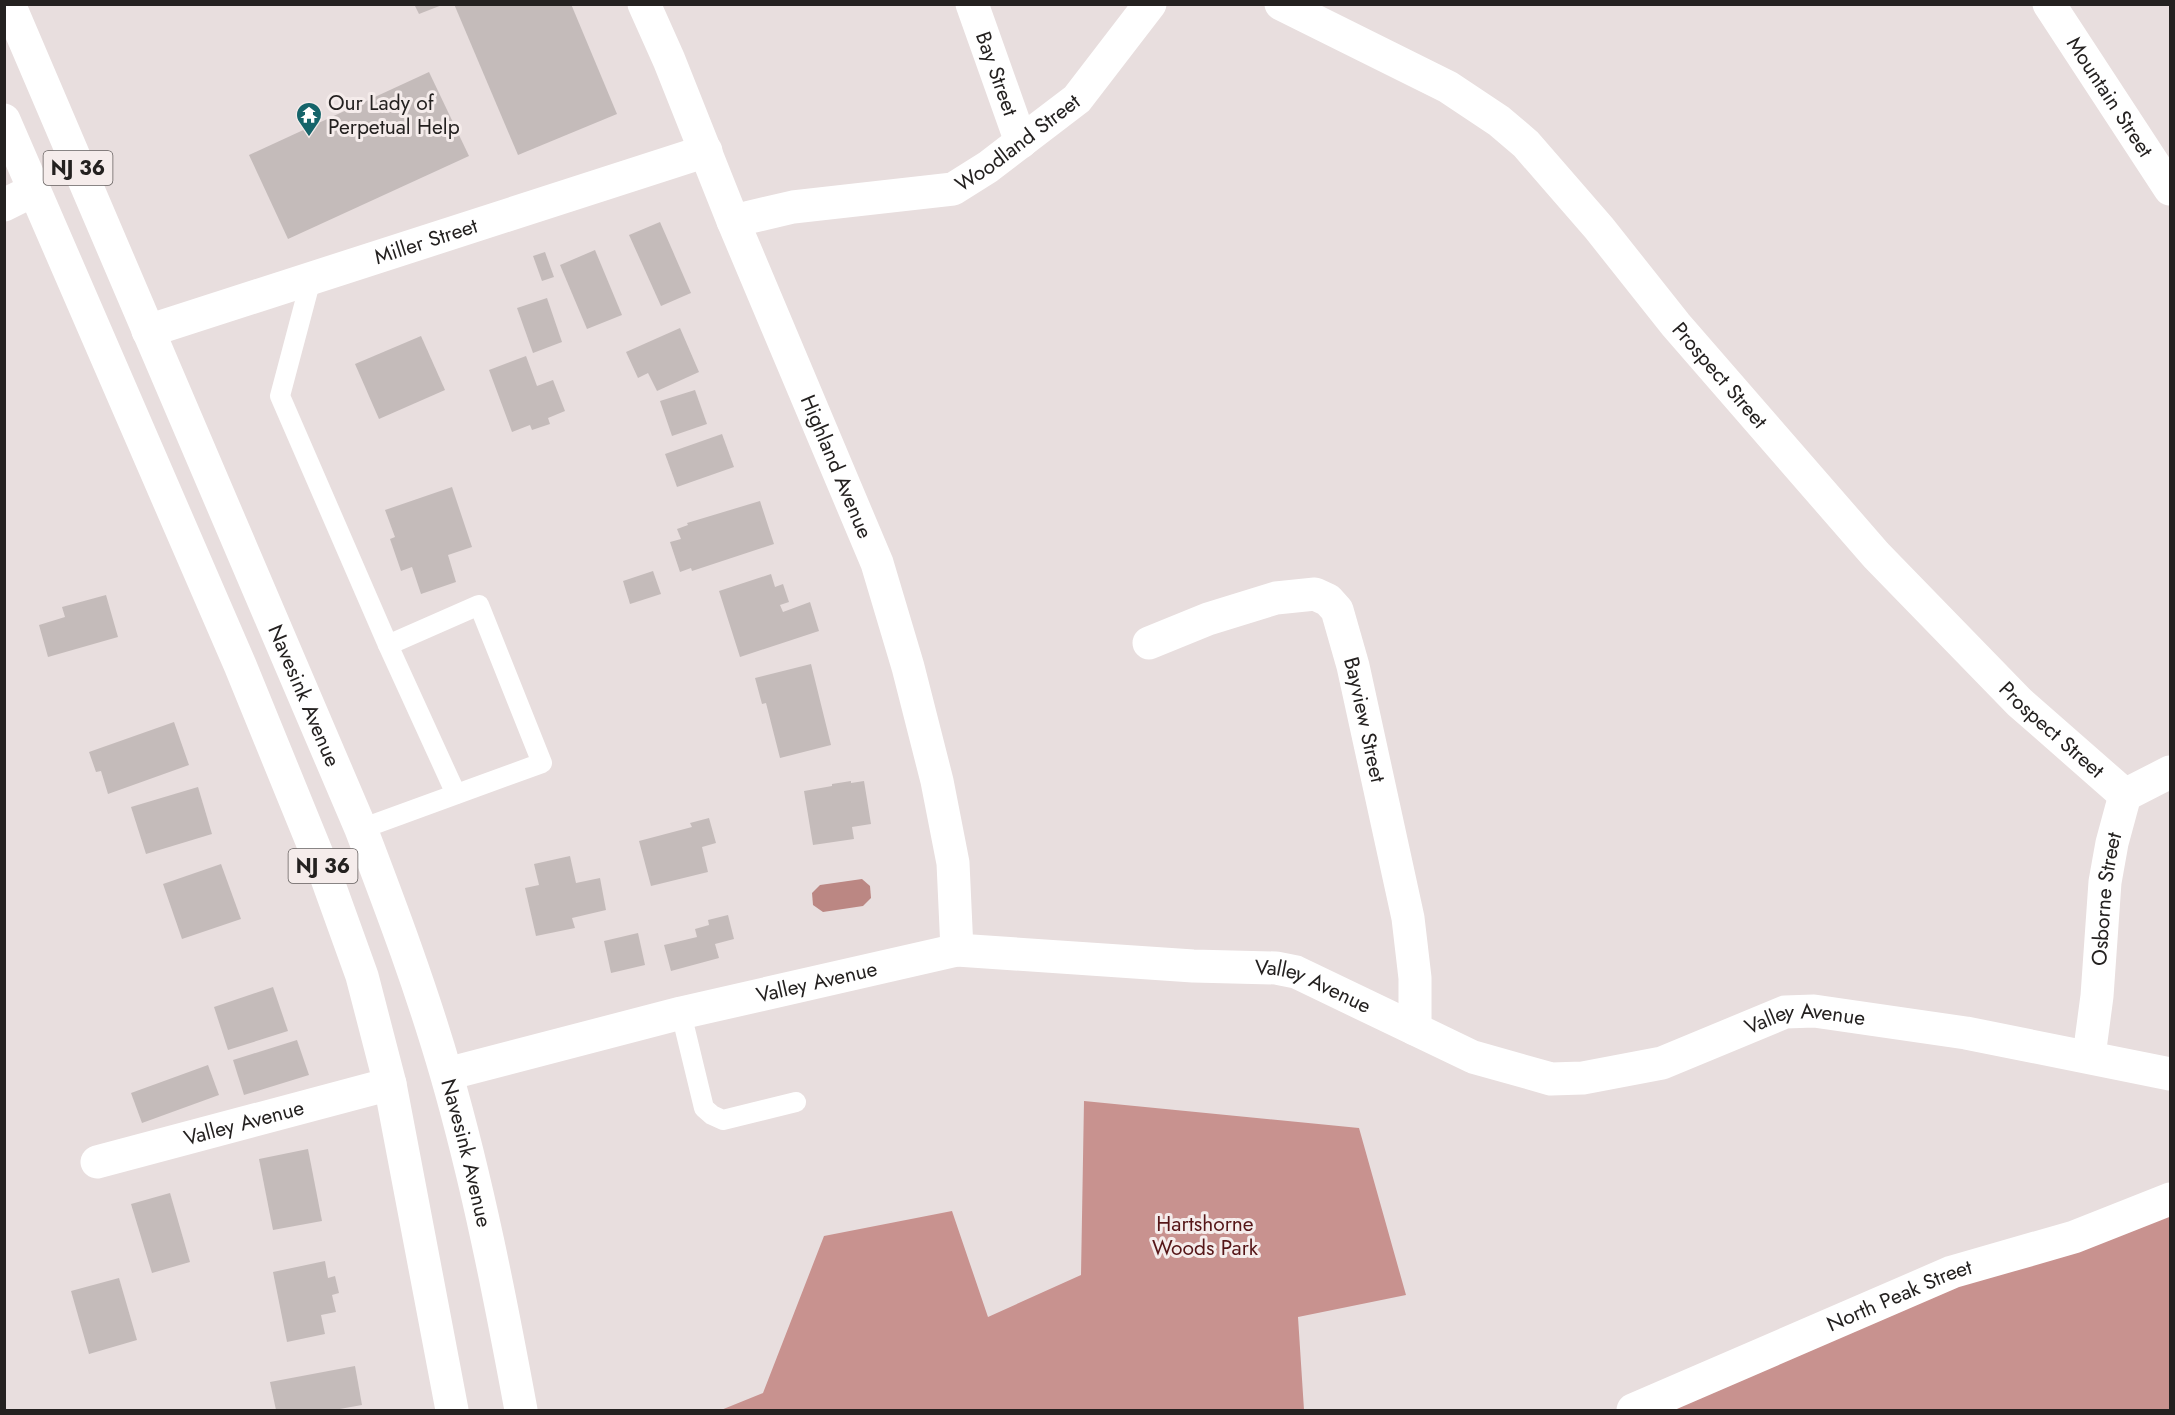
<svg xmlns="http://www.w3.org/2000/svg" width="2175" height="1415" font-family="Jost,sans-serif">
  <rect width="100%" height="100%" fill="#e8dede"/>
  <!-- forest -->
  <g fill="#c8928f">
    <polygon points="1084,1101 1359,1128 1406,1295 1298,1317 1304,1410 721,1410 763,1393 824,1236 952,1211 988,1317 1081,1275"/>
    <polygon points="2170,1187 2170,1410 1655,1410"/>
  </g>
  <!-- water -->
  <polygon fill="#bb8783" points="862,879 870,886 871,898 863,906 823,912 813,905 812,893 820,885"/>
  <!-- building -->
  <g fill="#c4bbba">
    <polygon points="414,4 442,4 442,5 419,14"/>
    <polygon points="454,4 571,4 617,114 518,155"/>
    <polygon points="429,72 469,156 288,239 249,155"/>
    <polygon points="660,222 691,293 661,306 629,235"/>
    <polygon points="595,250 622,315 587,329 560,265"/>
    <polygon points="545,252 554,277 542,281 533,256"/>
    <polygon points="547,298 562,342 533,353 517,308"/>
    <polygon points="680,328 699,372 657,391 648,373 638,378 626,352"/>
    <polygon points="421,336 445,390 379,419 355,364"/>
    <polygon points="526,356 537,386 553,380 565,411 548,418 550,424 532,430 530,425 512,432 489,370"/>
    <polygon points="695,390 707,424 672,436 660,401"/>
    <polygon points="722,434 734,467 677,487 665,454"/>
    <polygon points="452,487 472,547 448,555 456,582 421,594 412,567 401,571 390,539 395,537 385,510"/>
    <polygon points="760,501 774,544 692,571 691,568 680,572 670,542 681,539 677,529 688,525 687,523"/>
    <polygon points="653,571 661,594 630,604 623,581"/>
    <polygon points="771,574 775,587 783,584 789,602 780,605 783,612 810,602 819,631 740,657 719,591"/>
    <polygon points="106,595 118,637 48,657 39,625 65,617 62,607"/>
    <polygon points="811,664 831,745 780,758 766,703 762,704 755,678"/>
    <polygon points="174,722 189,765 108,794 101,771 96,772 89,752"/>
    <polygon points="851,781 851,783 864,781 871,824 852,827 854,839 813,845 804,791 832,786 832,784"/>
    <polygon points="198,787 212,834 146,854 131,807"/>
    <polygon points="709,818 716,843 702,847 708,872 651,886 639,841 692,827 690,823"/>
    <polygon points="570,856 576,883 600,878 606,910 572,918 575,928 536,936 525,888 539,885 534,864"/>
    <polygon points="221,864 241,919 182,939 163,884"/>
    <polygon points="728,915 734,939 715,944 719,958 671,971 664,945 697,937 695,929 709,925 708,920"/>
    <polygon points="638,933 645,965 611,973 604,941"/>
    <polygon points="273,987 288,1031 228,1050 214,1007"/>
    <polygon points="297,1040 309,1075 244,1095 233,1060"/>
    <polygon points="208,1065 219,1095 142,1123 131,1093"/>
    <polygon points="308,1149 322,1221 273,1230 259,1159"/>
    <polygon points="170,1193 190,1262 152,1273 131,1204"/>
    <polygon points="325,1261 328,1278 335,1276 339,1293 332,1295 336,1312 321,1315 325,1334 287,1342 273,1272"/>
    <polygon points="119,1278 137,1340 89,1354 71,1291"/>
    <polygon points="355,1366 362,1405 334,1410 276,1410 270,1382"/>
  </g>
  <g fill="none" stroke-linecap="round" stroke-linejoin="round">
    <!-- service -->
    <g stroke="#fff" stroke-width="20">
      <polyline points="311,279 280,396 388,645 456,794"/>
      <polyline points="361,829 542,763 479,605 388,645"/>
      <polyline points="681,1013 704,1108 712,1115 723,1120 796,1102"/>
    </g>
    <!-- minor -->
    <g stroke="#fff" stroke-width="33">
      <path id="s1" d="M644,4l25,56 64,161 144,342 31,104 29,114 16,82 4,87"/>
      <path id="s2" d="M972,4l49,138"/>
      <path id="s3" d="M1281,4l167,83 51,34 27,23 73,84 77,97 200,230 143,147 106,93"/>
      <path id="s4" d="M2049,4l121,185"/>
      <polyline points="4,205 34,190"/>
      <path id="s5" d="M733,221l60,-14 160,-18 35,-22 89,-68 73,-95"/>
      <path id="s6" d="M148,331l558,-180"/>
      <path id="s7" d="M1149,643l59,-24 68,-21 39,-4 13,6 9,10 16,56 55,252 7,60v51"/>
      <path id="s8" d="M2089,1056l8,-60 8,-114 7,-39 13,-48 45,-23"/>
      <path id="s9" d="M447,1074l234,-61 276,-63 236,16 83,2 20,4 177,85 78,22 32,-1 79,-15 123,-51 29,-1 152,22 204,41"/>
      <path id="s10" d="M97,1162l293,-78"/>
      <path id="s11" d="M1633,1410l319,-138 122,-35 96,-38"/>
    </g>
    <!-- trunk -->
    <g stroke="#fff" stroke-width="33">
      <path id="s12" d="M9,4l352,825c31,81 61,161 85,244 32,111 54,224 75,337"/>
      <polyline points="4,120 240,665 326,876 362,976 390,1084 452,1410"/>
    </g>
  </g>
  <!-- icons -->
  <defs>
    <symbol id="temple-pin" viewBox="-11 -11 22 30"><path d="M0 17L-7.5 6A9.5 9.5 0 1 1 7.5 6Z" fill="#15646a" stroke="#f5eceb"/><path d="M0-6L5-2H3V0L6.5 2.5H4V6H1.5V3h-3V6H-4V2.5H-6.5L-3 0V-2H-5Z" fill="#fff"/></symbol>
  </defs>
  <g fill-rule="evenodd">
    <use href="#temple-pin" x="294" y="100" width="30" height="40"/>
  </g>
  <g text-anchor="middle" dominant-baseline="central" stroke-width="6" stroke-linejoin="round" paint-order="stroke">
    <!-- shield labels -->
    <g fill="#f5eceb" stroke="#635e5d" stroke-width="1.5">
      <rect x="43.5" y="151" width="69" height="34" rx="4.5"/>
      <rect x="288.5" y="849" width="69" height="34" rx="4.5"/>
    </g>
    <g font-size="20" font-weight="bold" fill="#242120">
      <text x="78" y="168">NJ 36</text>
      <text x="323" y="866">NJ 36</text>
    </g>
    <!-- street labels -->
    <g font-size="21" fill="#242120" stroke="#f5eceb">
      <text stroke="none"><textPath href="#s2" startOffset="74">Bay Street</textPath></text>
      <text stroke="none"><textPath href="#s4" startOffset="111">Mountain Street</textPath></text>
      <text stroke="none"><textPath href="#s5" startOffset="302">Woodland Street</textPath></text>
      <text stroke="none"><textPath href="#s6" startOffset="292">Miller Street</textPath></text>
      <text stroke="none"><textPath href="#s3" startOffset="585">Prospect Street</textPath></text>
      <text stroke="none"><textPath href="#s1" startOffset="501">Highland Avenue</textPath></text>
      <text stroke="none"><textPath href="#s12" startOffset="752">Navesink Avenue</textPath></text>
      <text stroke="none"><textPath href="#s7" startOffset="315">Bayview Street</textPath></text>
      <text stroke="none"><textPath href="#s3" startOffset="1071">Prospect Street</textPath></text>
      <text stroke="none"><textPath href="#s8" startOffset="158">Osborne Street</textPath></text>
      <text stroke="none"><textPath href="#s9" startOffset="381">Valley Avenue</textPath></text>
      <text stroke="none"><textPath href="#s9" startOffset="885">Valley Avenue</textPath></text>
      <text stroke="none"><textPath href="#s9" startOffset="1407">Valley Avenue</textPath></text>
      <text stroke="none"><textPath href="#s10" startOffset="152">Valley Avenue</textPath></text>
      <text stroke="none"><textPath href="#s12" startOffset="1238">Navesink Avenue</textPath></text>
      <text stroke="none"><textPath href="#s11" startOffset="290">North Peak Street</textPath></text>
    </g>
    <!-- poi labels -->
    <g font-size="21" fill="#242120" stroke="#f5eceb" text-anchor="start">
      <text x="328" y="103">Our Lady of<tspan x="328" dy="24">Perpetual Help</tspan></text>
    </g>
    <!-- park labels -->
    <g font-size="21" fill="#551517" stroke="#f5eceb">
      <text x="1205" y="1224">Hartshorne<tspan x="1205" dy="24">Woods Park</tspan></text>
    </g>
  </g>
  <!-- border -->
  <rect width="2175" height="1415" fill="none" stroke="#242120" stroke-width="12"/>
</svg>
